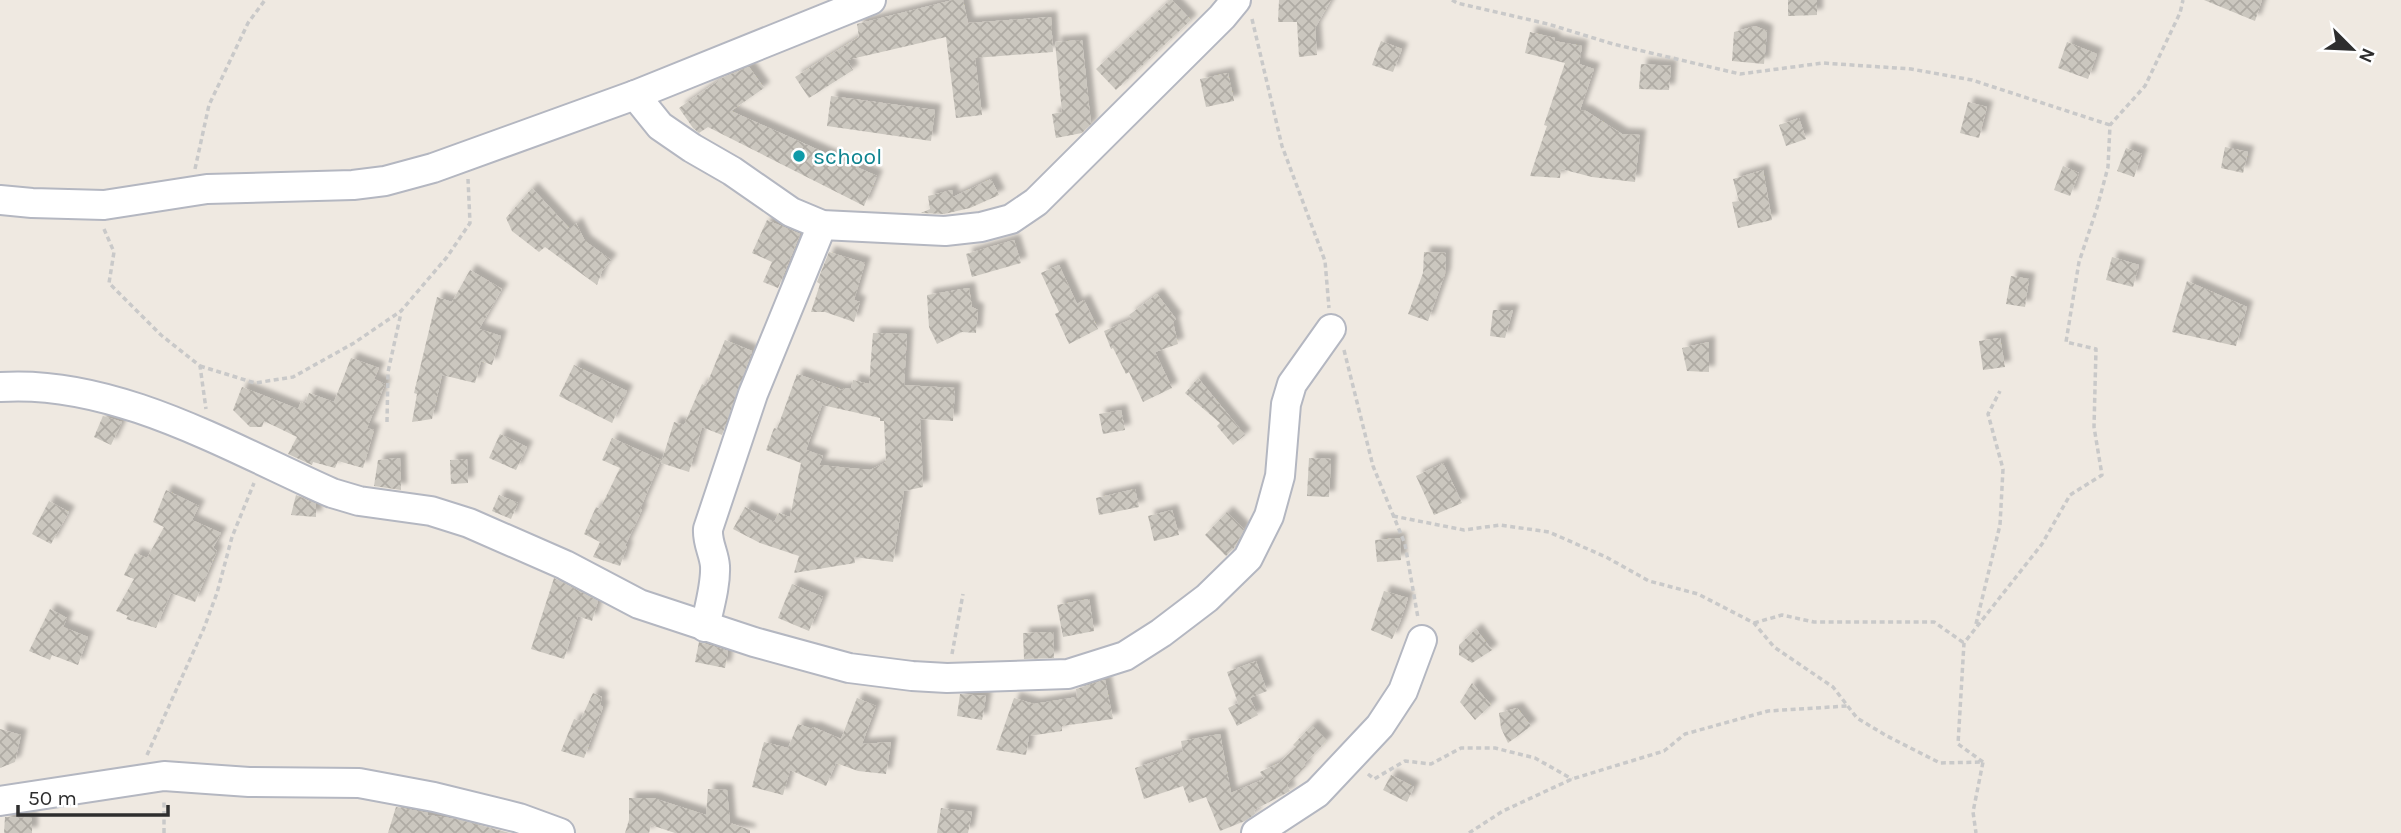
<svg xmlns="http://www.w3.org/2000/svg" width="2401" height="833" font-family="Karla,sans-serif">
  <defs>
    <pattern id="building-cross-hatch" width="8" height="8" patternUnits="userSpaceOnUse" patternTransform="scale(1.75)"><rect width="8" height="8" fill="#cbc7bf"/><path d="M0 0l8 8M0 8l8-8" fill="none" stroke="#afaba4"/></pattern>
    <filter id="shadow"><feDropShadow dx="6" dy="-6" stdDeviation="2" flood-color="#0004"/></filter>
  </defs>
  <rect width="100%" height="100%" fill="#efe9e1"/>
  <!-- building -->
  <g fill="url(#building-cross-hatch)" fill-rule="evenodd" filter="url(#shadow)">
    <polygon points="953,0 963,0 968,23 1051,17 1053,52 975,58 982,115 956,118 946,37 847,60 853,70 809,98 795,77 859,37 857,24"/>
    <polygon points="1170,0 1172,0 1191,20 1116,90 1096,69"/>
    <polygon points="1279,0 1331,0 1315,28 1317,55 1299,57 1297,22 1278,22"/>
    <polygon points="1788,0 1817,0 1817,15 1788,16"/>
    <polygon points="2204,0 2262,0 2255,21"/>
    <polygon points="1755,26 1767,31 1764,64 1732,61 1734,32"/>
    <polygon points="1530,32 1555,38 1554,41 1582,46 1579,64 1594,69 1580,110 1586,111 1622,134 1640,135 1635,182 1592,177 1561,169 1560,178 1530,176 1547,126 1544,125 1565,63 1525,53"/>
    <polygon points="1082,40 1091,124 1082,133 1056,138 1052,114 1062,112 1055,42"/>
    <polygon points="1381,41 1402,49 1393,72 1372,65"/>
    <polygon points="2067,42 2097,54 2088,79 2058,68"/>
    <polygon points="1641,64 1671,66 1669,90 1639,89"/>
    <polygon points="749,67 764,88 731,111 877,176 864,206 708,127 699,133 693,128 679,108 724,77"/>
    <polygon points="1228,73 1234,101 1206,107 1200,79"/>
    <polygon points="831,96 935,110 931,141 827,126"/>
    <polygon points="1968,102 1987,107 1979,138 1960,133"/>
    <polygon points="1799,118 1806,139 1786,146 1779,125"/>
    <polygon points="2225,147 2248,152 2243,173 2221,168"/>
    <polygon points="2126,148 2142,154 2134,177 2117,171"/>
    <polygon points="2063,166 2079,173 2070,196 2054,190"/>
    <polygon points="1763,170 1772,220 1738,228 1732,202 1739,201 1733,179"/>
    <polygon points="991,179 999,195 970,208 944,214 921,213 930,209 928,196 952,190 953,197"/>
    <polygon points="532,188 570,229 576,223 585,241 611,260 602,271 597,285 545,247 539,252 512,231 506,218"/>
    <polygon points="767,220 800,234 778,288 763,282 772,262 752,253"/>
    <polygon points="1014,240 1021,263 972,277 966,254"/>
    <polygon points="829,252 865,263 854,300 860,302 854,322 825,312 811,312 820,284 817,282"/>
    <polygon points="1424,252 1446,253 1445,274 1428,321 1408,314 1423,273"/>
    <polygon points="2112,257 2139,265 2133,287 2106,280"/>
    <polygon points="1059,265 1077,304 1084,300 1098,329 1069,344 1055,314 1059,312 1041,273"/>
    <polygon points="470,270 502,289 479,329 501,336 492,365 481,361 475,383 442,375 432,419 412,422 417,394 414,393 437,297 452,302"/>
    <polygon points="2011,276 2029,279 2025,307 2006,304"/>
    <polygon points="2187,281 2247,307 2236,346 2172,332"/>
    <polygon points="969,288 972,307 978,310 976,333 962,332 937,344 929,327 927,295"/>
    <polygon points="1157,294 1176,319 1173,322 1178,344 1155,352 1172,388 1143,402 1129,372 1126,374 1113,348 1111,349 1104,331 1132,319 1129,315"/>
    <polygon points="1493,310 1513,310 1505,338 1490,336"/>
    <path d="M873,333l34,1 -3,51 51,3 -2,33 -33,-2 3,68 -19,4 -11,71 -39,-5 1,6 -61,10 5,-17 -39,-13 -27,-14 12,-22 29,15 5,-9 11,4 11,-54 -35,-13 8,-22 3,1 20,-55 46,16 1,-2 7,1 2,-9 16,4zM822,405l58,13v3h4l2,41 -16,8 -51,-5 4,-9 -17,-6z"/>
    <polygon points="2000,338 2005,367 1983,370 1979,341"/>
    <polygon points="725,340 752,351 722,435 702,427 689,472 661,463 674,422 684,425 702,384 706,386"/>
    <polygon points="1709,342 1709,372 1687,371 1682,348"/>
    <polygon points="351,358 379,368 374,379 385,384 367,428 374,430 363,468 338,461 335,468 313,462 312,465 288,454 297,437 264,421 262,427 250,427 233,410 242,387 298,409 301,402 305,404 309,393 334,402"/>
    <polygon points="574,365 627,391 612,423 559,396"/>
    <polygon points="1198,378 1245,435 1233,445 1217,426 1220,423 1185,393"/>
    <polygon points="1121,410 1125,430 1103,434 1099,414"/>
    <polygon points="103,416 122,422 111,445 94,437"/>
    <polygon points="500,434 527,447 516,470 489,458"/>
    <polygon points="612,438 661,460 640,509 642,510 625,546 627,547 620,566 593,557 600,542 584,534 596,507 600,509 620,468 602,460"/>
    <polygon points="400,458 401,490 374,486 378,460"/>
    <polygon points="1309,458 1331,459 1329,497 1307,496"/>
    <polygon points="467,459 468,483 451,484 450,460"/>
    <polygon points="1443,463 1462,503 1434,515 1416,476"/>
    <polygon points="1135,489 1139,507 1099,515 1096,498"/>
    <polygon points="166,490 199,506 192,520 221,533 213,548 217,551 195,602 171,593 156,628 126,619 128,616 116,611 134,579 124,575 135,553 147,558 164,527 153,522"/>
    <polygon points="296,495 316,504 316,517 291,515"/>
    <polygon points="499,495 518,503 511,519 492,511"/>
    <polygon points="49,501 69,512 51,544 32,534"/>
    <polygon points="1172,510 1179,535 1154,541 1148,516"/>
    <polygon points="1227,512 1244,529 1234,548 1226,556 1205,535"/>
    <polygon points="1400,538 1401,560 1377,562 1375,540"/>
    <polygon points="554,578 598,601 592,621 578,616 564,659 531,649"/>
    <polygon points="792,584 823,597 809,631 778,618"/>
    <polygon points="1384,591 1408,598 1400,622 1392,639 1371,630"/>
    <polygon points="1089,599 1094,631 1063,637 1057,605"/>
    <polygon points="50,609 67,618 63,627 88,637 78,665 52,655 50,660 29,651"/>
    <polygon points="1476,629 1492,650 1472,663 1459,655 1459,645"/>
    <polygon points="1053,632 1054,658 1024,659 1023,633"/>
    <polygon points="699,642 728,651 725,668 695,662"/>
    <polygon points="1256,661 1267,691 1250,698 1258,715 1237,726 1228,708 1238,703 1227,672"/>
    <polygon points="1105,680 1113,719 1062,726 1062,731 1029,736 1026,755 996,750 1014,698 1034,704 1077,697 1076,689"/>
    <polygon points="1472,683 1491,705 1475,720 1460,702"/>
    <polygon points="593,693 602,697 600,705 603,707 584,758 561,751 574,719 580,721"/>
    <polygon points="960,694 986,696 982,720 957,716"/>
    <polygon points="857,698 876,706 862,744 891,742 886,774 858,771 836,763 826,786 790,770 783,795 752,787 764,742 788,748 798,724 812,729 813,727 841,739"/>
    <polygon points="1517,708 1531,726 1508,743 1501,728 1499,713"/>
    <polygon points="1312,725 1327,740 1304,764 1306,766 1287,785 1290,791 1254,810 1255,814 1245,821 1220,831 1206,797 1189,803 1183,786 1144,799 1135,768 1183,752 1181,741 1220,734 1231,793 1264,779 1260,772 1279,763 1296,747 1293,745"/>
    <polygon points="0,729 21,735 15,762 0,768"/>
    <polygon points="1391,775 1414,787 1407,802 1383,790"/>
    <polygon points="708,789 727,790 730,823 750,830 750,833 675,833 651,825 649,833 625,833 629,820 629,798 653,798 706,815"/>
    <polygon points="396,807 428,813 428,815 456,819 510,833 388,833"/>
    <polygon points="941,808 972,812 968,833 937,833"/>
    <polygon points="5,817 32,818 32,833 4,833"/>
  </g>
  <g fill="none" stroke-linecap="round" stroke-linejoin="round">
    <defs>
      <g id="minor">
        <polyline points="635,95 660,126 692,148 732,171 791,212 822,225 945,231 981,227 1011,219 1036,202 1222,17 1236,0"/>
        <polyline points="0,200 32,203 104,205 207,189 353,185 385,181 433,168 635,95 871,0"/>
        <path d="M0,387c115,-8 230,61 332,106l27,8 72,10 38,12 96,42 74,39 115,38 95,26 63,8 35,2 121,-4 57,-18 36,-23 46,-35 41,-40 21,-42 11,-40 6,-72 6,-20 39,-55"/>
        <path d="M705,627c4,-19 11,-42 10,-61 -1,-13 -8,-23 -7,-37l45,-135 69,-169"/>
        <polyline points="0,801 164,776 249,782 359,783 434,797 519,818 560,833"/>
        <polyline points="1256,833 1317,793 1380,726 1403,691 1422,640"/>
      </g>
    </defs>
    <!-- minor casing -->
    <use href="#minor" stroke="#b4b7c1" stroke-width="32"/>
    <!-- path -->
    <g stroke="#c9c9c9" stroke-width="3.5" stroke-dasharray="5 3.5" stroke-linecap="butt">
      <polyline points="1452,0 1457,3 1548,24 1613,44 1740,74 1823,63 1911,69 1972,80 2110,125"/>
      <polyline points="1252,19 1282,146 1325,261 1329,308"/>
      <polyline points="195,169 209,105 248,23 265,0"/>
      <polyline points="104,229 114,252 109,283 161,335 200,366 206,409"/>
      <polyline points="1344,350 1373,466 1405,544 1418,618"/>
      <polyline points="200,366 255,383 293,377 354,343 401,311 447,257 470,223 468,179"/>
      <polyline points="387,422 388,372 401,313"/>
      <polyline points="1393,516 1464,530 1500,525 1549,532 1606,557 1649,581 1698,594 1754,623 1774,647 1833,687 1857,718 1887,736 1940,763 1983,762 1973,812 1976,833"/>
      <polyline points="1754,623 1782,615 1814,622 1934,622 1964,643"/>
      <polyline points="1976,624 2000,525 2003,469 1988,414 2000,391"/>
      <polyline points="952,654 963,594"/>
      <polyline points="147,755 204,628 217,593 232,537 254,483"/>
      <polyline points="1983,762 1958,744 1964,643 2042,544 2070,495 2102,475 2094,427 2096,349 2066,342 2079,262 2097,208 2108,167 2110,125 2145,86 2180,13 2183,0"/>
      <polyline points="1368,774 1374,779 1405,761 1431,764 1461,748 1495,748 1535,758 1572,779"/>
      <polyline points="164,833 164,800"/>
      <polyline points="1469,833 1503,811 1572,779 1664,751 1685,734 1768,711 1847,706"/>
    </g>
    <!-- minor -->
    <use href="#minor" stroke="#fff" stroke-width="28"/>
  </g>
  <!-- markers -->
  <circle fill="#0f9aa8" stroke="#fff" stroke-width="2.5" cx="799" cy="156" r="7"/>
  <g text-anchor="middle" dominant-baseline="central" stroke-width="5" stroke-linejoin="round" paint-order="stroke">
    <!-- culture labels -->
    <g font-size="23" fill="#0d838f" stroke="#fff" text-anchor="start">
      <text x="813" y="156">school</text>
    </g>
  </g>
  <!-- north arrow -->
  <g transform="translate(2352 49) rotate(114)" stroke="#ffffff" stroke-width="5" paint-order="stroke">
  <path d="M0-5L12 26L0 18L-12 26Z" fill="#2e2e2e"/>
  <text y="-10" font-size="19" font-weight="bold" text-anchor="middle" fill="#2e2e2e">N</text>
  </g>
  <!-- scale -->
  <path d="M18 805v10h150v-10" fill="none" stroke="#2e2e2e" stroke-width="3.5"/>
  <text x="28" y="805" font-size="21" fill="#2e2e2e" stroke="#ffffff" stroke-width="5" paint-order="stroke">50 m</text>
</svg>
